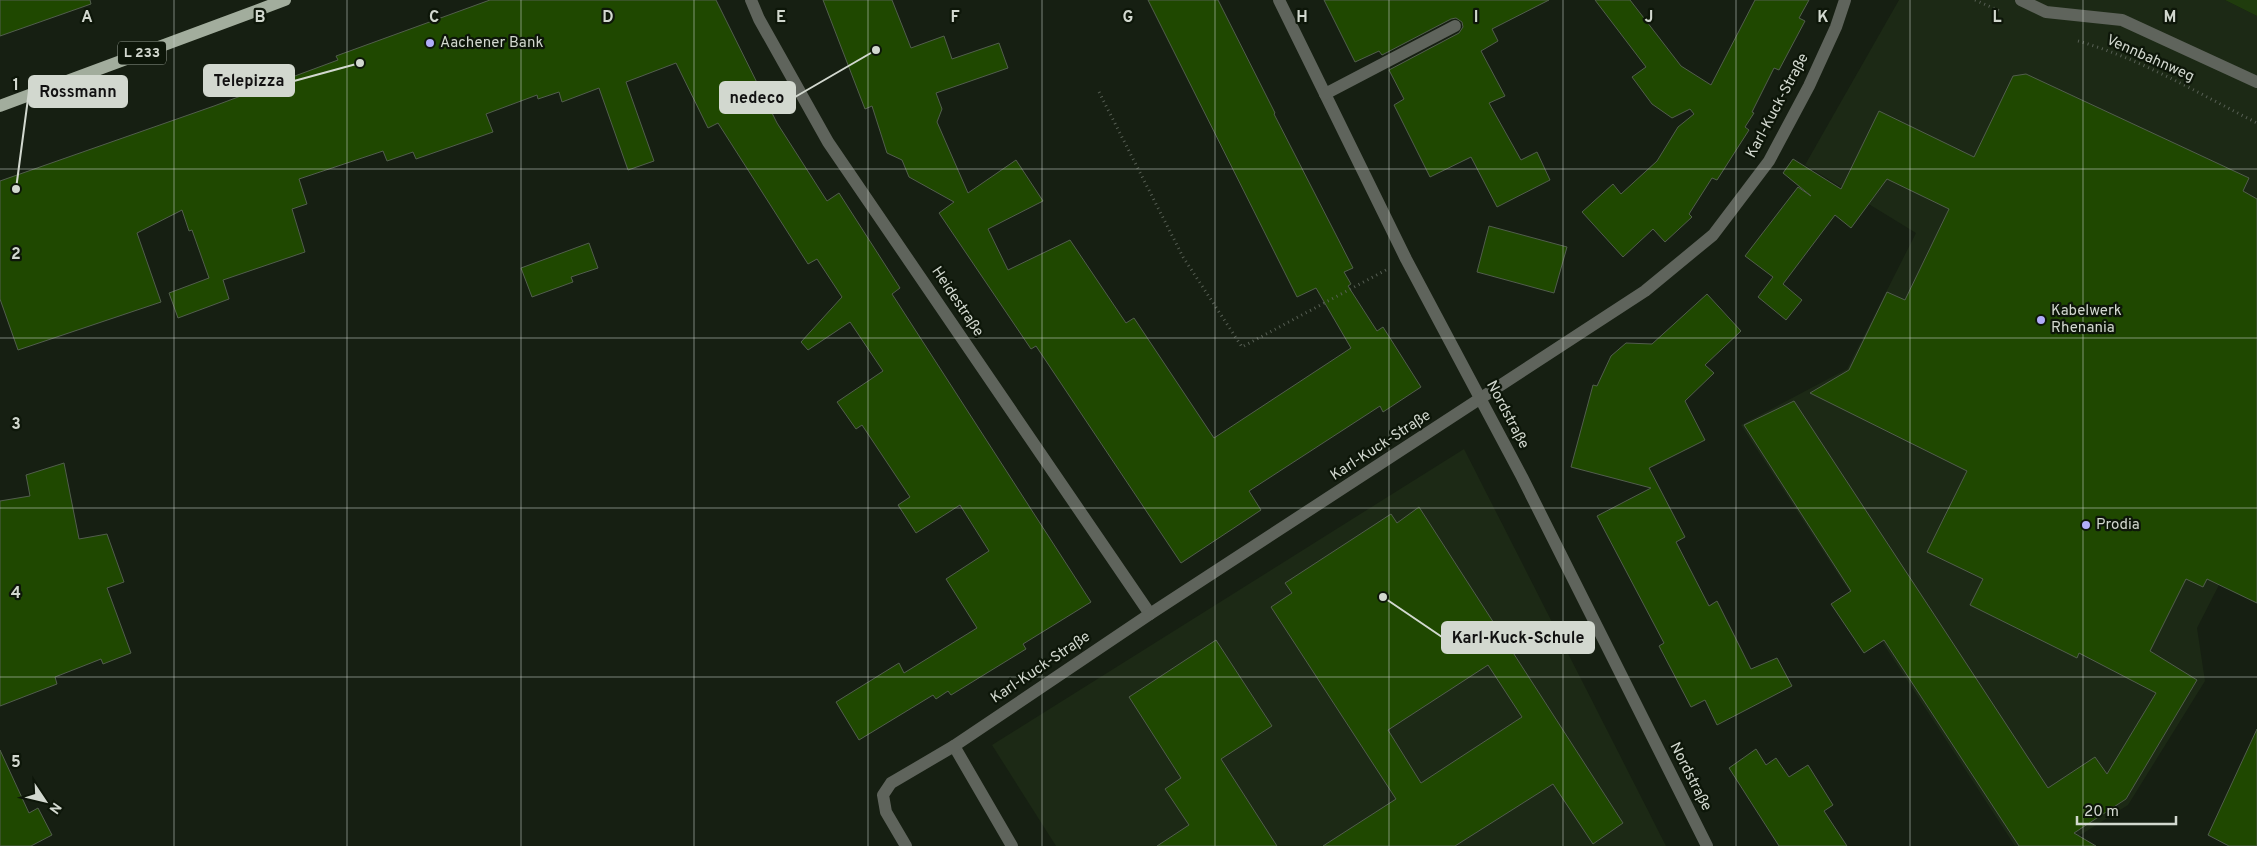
<svg xmlns="http://www.w3.org/2000/svg" width="2257" height="846" font-family="Overpass,sans-serif">
  <rect width="100%" height="100%" fill="#161f12"/>
  <!-- built -->
  <g fill="#1c2915">
    <polygon points="1899,0 2225,0 2257,16 2257,604 2219,585 2197,628 2205,681 2128,805 2063,846 2015,846 1741,425 1847,369 1916,233 1805,165"/>
    <polygon points="1464,449 1666,846 1056,846 992,745"/>
  </g>
  <!-- green -->
  <polygon fill="#203c0d" points="2225,0 2257,0 2257,16"/>
  <!-- building -->
  <g fill="#1f4800" stroke="#525e4d" fill-rule="evenodd">
    <polygon points="0,0 90,0 91,4 0,36"/>
    <polygon points="490,0 716,0 777,123 827,201 839,193 900,288 892,294 1091,602 1023,644 1026,649 951,695 948,691 936,699 933,695 859,740 836,702 899,663 904,673 977,628 946,579 989,551 960,505 916,533 898,505 910,497 862,425 856,429 837,402 883,371 850,322 808,350 801,342 842,297 817,259 808,264 718,123 708,128 676,63 626,82 654,161 628,170 599,88 562,102 559,92 538,99 537,95 486,114 493,132 416,159 413,152 387,161 383,151 299,179 307,204 292,209 305,252 223,280 229,299 178,318 169,293 209,278 192,230 189,231 182,210 137,233 161,302 18,350 0,299 0,181 214,106 338,60 336,56"/>
    <polygon points="823,0 892,0 911,48 944,36 952,59 999,43 1008,68 936,93 942,109 937,122 968,193 1016,160 1043,201 988,229 1008,270 1070,240 1126,323 1134,318 1214,438 1351,348 1316,288 1297,297 1148,0 1218,0 1275,113 1274,114 1353,268 1344,272 1351,284 1348,286 1377,331 1383,327 1421,387 1383,412 1380,406 1249,491 1261,510 1181,563 1036,346 1031,349 939,213 954,202 909,177 902,160 887,153 872,106 865,109"/>
    <polygon points="1324,0 1549,0 1492,29 1498,41 1481,51 1505,96 1489,103 1521,160 1537,152 1550,180 1497,207 1471,157 1430,177 1394,105 1404,99 1389,70 1459,33 1463,27 1462,22 1456,18 1451,19 1382,55 1379,51 1355,62"/>
    <polygon points="1595,0 1630,0 1681,66 1711,85 1755,0 1809,0 1799,18 1805,21 1779,70 1774,68 1752,112 1754,113 1745,127 1749,130 1717,180 1712,178 1689,214 1692,217 1665,242 1653,229 1623,257 1582,212 1613,184 1621,194 1657,161 1678,127 1694,114 1690,109 1672,118 1652,104 1632,77 1646,67"/>
    <polygon points="2026,74 2249,178 2243,191 2257,199 2257,603 2207,579 2203,587 2186,579 2150,651 2197,680 2126,799 2074,833 2096,846 2019,846 1884,640 1864,653 1831,604 1851,591 1744,425 1794,401 2048,788 2095,757 2107,774 2156,693 2079,653 2077,658 1970,605 1983,579 1927,552 1967,471 1810,393 1849,370 1887,292 1905,300 1949,209 1887,179 1851,228 1835,215 1783,284 1802,300 1786,320 1758,297 1773,277 1745,256 1798,187 1811,196 1783,173 1793,159 1841,189 1879,111 1974,157 2013,76"/>
    <polygon points="1489,226 1567,247 1554,293 1477,272"/>
    <polygon points="589,243 598,268 571,277 573,282 532,297 521,268"/>
    <polygon points="1707,294 1741,331 1705,365 1714,373 1685,401 1705,440 1649,468 1685,537 1676,542 1709,606 1717,601 1751,669 1777,658 1792,686 1717,725 1705,700 1691,707 1659,646 1664,643 1597,516 1651,488 1571,467 1593,385 1597,386 1611,356 1626,343 1652,344"/>
    <polygon points="64,463 79,539 107,534 124,582 107,588 131,653 103,664 101,659 55,677 57,684 0,706 0,501 30,496 26,475"/>
    <path d="M1419,507l204,316 -30,21 -40,-60 -98,62h-132l73,-47 -125,-192 21,-14 -7,-10 106,-69 6,9zM1488,665l34,52 -101,66 -33,-53z"/>
    <polygon points="1216,640 1272,726 1221,759 1277,846 1157,846 1189,825 1165,789 1181,778 1129,697"/>
    <polygon points="2257,729 2257,846 2229,846 2208,835"/>
    <polygon points="1756,749 1766,765 1776,758 1789,777 1808,765 1833,805 1824,811 1847,846 1779,846 1729,768"/>
    <polygon points="0,750 29,813 38,808 52,835 31,846 0,846"/>
  </g>
  <g fill="none" stroke-linecap="round" stroke-linejoin="round">
    <!-- path -->
    <g stroke="#575f54" stroke-width="3" stroke-dasharray="1 4" stroke-linecap="butt">
      <polyline points="1975,0 2000,11"/>
      <path d="M2078,41c63,18 120,52 179,82"/>
      <polyline points="1099,92 1183,257 1242,347 1386,270"/>
    </g>
    <!-- minor -->
    <g stroke="#5f645c" stroke-width="12">
      <polyline points="751,0 759,19 828,142 1150,614"/>
      <polyline points="1279,0 1406,259 1522,477 1707,846"/>
      <polyline points="2021,0 2046,12 2122,20 2257,82"/>
      <polyline points="1325,94 1455,26"/>
      <polyline points="954,746 1012,846"/>
      <polyline points="906,846 886,812 883,795 891,783 954,746 1150,614 1645,291 1713,235 1769,161 1809,86 1836,27 1845,0"/>
    </g>
    <!-- major -->
    <polyline stroke="#a2ad9d" stroke-width="12" points="0,106 285,0"/>
  </g>
  <!-- grid -->
  <path fill="none" stroke="#d2d8cf" stroke-width="1" stroke-opacity="0.55" d="M174,0v846M347,0v846M521,0v846M694,0v846M868,0v846M1042,0v846M1215,0v846M1389,0v846M1563,0v846M1736,0v846M1910,0v846M2083,0v846M0,169h2257M0,338h2257M0,508h2257M0,677h2257"/>
  <!-- markers -->
  <g fill="#b1adfa" stroke="#0d1609" stroke-width="2">
    <circle cx="430" cy="43" r="5"/>
    <circle cx="2041" cy="320" r="5"/>
    <circle cx="2086" cy="525" r="5"/>
  </g>
  <g text-anchor="middle" dominant-baseline="central" stroke-width="4.5" stroke-linejoin="round" paint-order="stroke">
    <!-- shield labels -->
    <rect fill="#0d1609" stroke="#979e94" stroke-width="1" x="118" y="41.5" width="48" height="23" rx="4"/>
    <g font-size="14" font-weight="bold" fill="#d2d8cf">
      <text x="142" y="53">L 233</text>
    </g>
    <!-- poi labels -->
    <g font-size="15" fill="#d2d8cf" stroke="#0d1609" text-anchor="start">
      <text x="440" y="43">Aachener Bank</text>
      <text x="2051" y="311">Kabelwerk<tspan x="2051" dy="17">Rhenania</tspan></text>
      <text x="2096" y="525">Prodia</text>
    </g>
    <!-- street labels -->
    <g font-size="15" fill="#d2d8cf" stroke="#0d1609">
      <text transform="translate(2150 59) rotate(24)">Vennbahnweg</text>
      <text transform="translate(1778 106) rotate(-62)">Karl-Kuck-Straße</text>
      <text transform="translate(957 302) rotate(56)">Heidestraße</text>
      <text transform="translate(1507 415) rotate(62)">Nordstraße</text>
      <text transform="translate(1381 446) rotate(-33)">Karl-Kuck-Straße</text>
      <text transform="translate(1041 668) rotate(-34)">Karl-Kuck-Straße</text>
      <text transform="translate(1690 777) rotate(63)">Nordstraße</text>
    </g>
  </g>
  <g font-size="16" text-anchor="middle" font-weight="bold" fill="#d2d8cf" stroke="#0d1609" stroke-width="4.5" stroke-linejoin="round" paint-order="stroke">
    <text x="87" y="22">A</text>
    <text x="260" y="22">B</text>
    <text x="434" y="22">C</text>
    <text x="608" y="22">D</text>
    <text x="781" y="22">E</text>
    <text x="955" y="22">F</text>
    <text x="1128" y="22">G</text>
    <text x="1302" y="22">H</text>
    <text x="1476" y="22">I</text>
    <text x="1649" y="22">J</text>
    <text x="1823" y="22">K</text>
    <text x="1997" y="22">L</text>
    <text x="2170" y="22">M</text>
    <text x="16" y="90">1</text>
    <text x="16" y="259">2</text>
    <text x="16" y="429">3</text>
    <text x="16" y="598">4</text>
    <text x="16" y="767">5</text>
  </g>
  <!-- callouts -->
  <path fill="none" stroke="#d2d8cf" stroke-width="2" d="M360 63L294 81M16 189L29 91M876 50L795 97M1383 597L1442 637"/>
  <g fill="#d2d8cf" stroke="#0d1609" stroke-width="2">
    <circle cx="360" cy="63" r="5"/>
    <circle cx="16" cy="189" r="5"/>
    <circle cx="876" cy="50" r="5"/>
    <circle cx="1383" cy="597" r="5"/>
  </g>
  <g fill="#d2d8cf" stroke="#d2d8cf" stroke-width="2">
    <rect x="204" y="65" width="90" height="31" rx="5"/>
    <rect x="29" y="76" width="98" height="31" rx="5"/>
    <rect x="720" y="82" width="75" height="31" rx="5"/>
    <rect x="1442" y="622" width="152" height="31" rx="5"/>
  </g>
  <g font-size="16" text-anchor="middle" font-weight="bold" fill="#111">
    <text x="249" y="86">Telepizza</text>
    <text x="78" y="97">Rossmann</text>
    <text x="757" y="103">nedeco</text>
    <text x="1518" y="643">Karl-Kuck-Schule</text>
  </g>
  <!-- north arrow -->
  <g transform="translate(45 801) rotate(125)" stroke="#0d1609" stroke-width="4" paint-order="stroke">
  <path d="M0-4L9 19L0 12L-9 19Z" fill="#d2d8cf"/>
  <text y="-8" font-size="14" font-weight="bold" text-anchor="middle" fill="#d2d8cf">N</text>
  </g>
  <!-- scale -->
  <path d="M2077 816v8h99v-8" fill="none" stroke="#d2d8cf" stroke-width="2.5"/>
  <text x="2084" y="816" font-size="15" fill="#d2d8cf" stroke="#0d1609" stroke-width="4" paint-order="stroke">20 m</text>
</svg>
